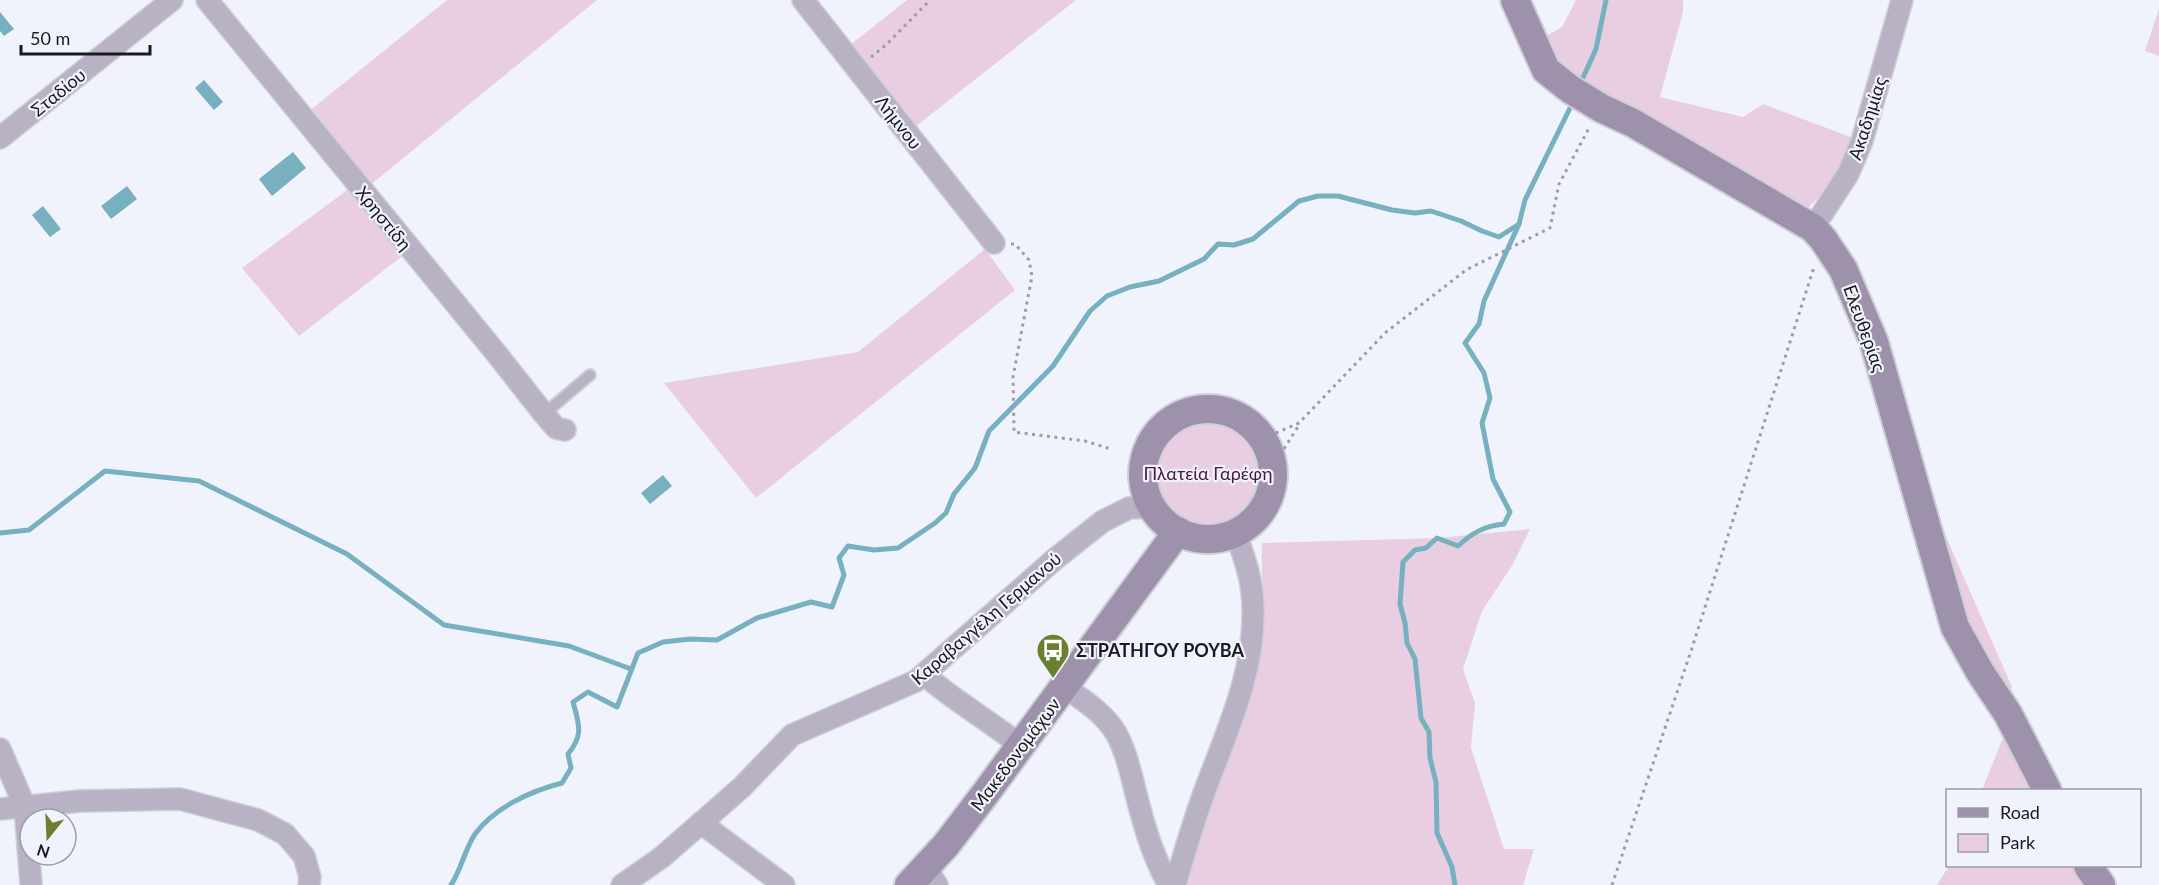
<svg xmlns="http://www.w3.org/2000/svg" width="2159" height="885" font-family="Lato,sans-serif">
  <rect width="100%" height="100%" fill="#f1f3fc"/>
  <!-- green -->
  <g fill="#e9cee2">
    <polygon points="447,0 597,0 369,186 308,112"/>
    <polygon points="907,0 1076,0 915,127 850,45"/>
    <path d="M1576,0h107v12l-23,85 83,20 20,-13 93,35c-13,25 -28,53 -50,70l-236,-126 -33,-42 25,-14z"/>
    <polygon points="2159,9 2159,56 2145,51"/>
    <polygon points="350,188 405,254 299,336 242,268"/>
    <polygon points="985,249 1015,290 756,498 664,383 858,352"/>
    <circle cx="1208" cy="473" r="57"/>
    <polygon points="1911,457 2012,687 2007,701 1979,657"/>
    <path d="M1530,529l-17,35 -31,47 -19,58 12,34 -4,45 33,101h30l-11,36h-339c10,-32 19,-65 31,-96 17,-43 36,-86 45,-131 8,-38 0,-76 2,-115l175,-5z"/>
    <polygon points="2008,725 2039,790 1982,790"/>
    <polygon points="1949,866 2079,866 2091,885 1937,885"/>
  </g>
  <!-- water -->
  <g fill="#77b0be">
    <polygon points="0,12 14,29 4,36 0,31"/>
    <polygon points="204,80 223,102 214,110 195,88"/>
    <polygon points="293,152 306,168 272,196 259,179"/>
    <polygon points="127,186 137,199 111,219 101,206"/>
    <polygon points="43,206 61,229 50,237 32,215"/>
    <polygon points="663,475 672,486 650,504 641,493"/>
  </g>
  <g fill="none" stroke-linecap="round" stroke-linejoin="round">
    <!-- stream -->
    <g stroke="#77b0be" stroke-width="5">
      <polyline points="1581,82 1596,49 1606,0"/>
      <polyline points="0,533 29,530 105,471 199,481 347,554 444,625 569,646 631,669"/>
      <path d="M451,885c10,-15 14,-36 24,-51 20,-27 56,-43 87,-51l9,-15 -3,-14c16,-19 11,-30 5,-52l15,-10 29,15 21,-54 25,-11 27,-3 27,1 40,-22 54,-16 21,5 12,-32 -5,-17 9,-12 26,4 24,-2 37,-25 11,-10 8,-19 21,-26 14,-37 64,-65 37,-55 17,-15 23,-9 29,-6 45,-22 14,-15 16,1 19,-6 46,-38 19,-5h20l54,14 23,3 16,-2 30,10 21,10 17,6 20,-13"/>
      <path d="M1455,885l-3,-18 -15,-34 -1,-51 -6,-24 -1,-26 -8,-14 -6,-59 -8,-16 -2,-20 -5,-19 3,-42 12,-12 11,-2 11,-10 21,8c14,-13 26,-20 46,-22l6,-12 -17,-33 -11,-56 8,-25 -6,-25 -19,-30 14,-19 5,-23 35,-77 6,-24 45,-92"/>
    </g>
    <defs>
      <polyline id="lane" points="544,414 590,375"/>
      <g id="street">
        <polyline points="207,0 496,353 544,414 556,428 565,430"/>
        <polyline points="803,0 994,243"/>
        <polyline points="0,138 172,0"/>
        <polyline points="1813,228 1848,174 1862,141 1902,0"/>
        <path d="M925,675c29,26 65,46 96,71"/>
        <path d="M1065,687c18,13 39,26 51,46 10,18 15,41 20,61 8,32 17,63 33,91"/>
        <polyline points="0,749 25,807 31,885"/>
        <polyline points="0,809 80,801 180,799 258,820 285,834 304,856 310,877 309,885"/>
        <polyline points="701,823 784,885"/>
        <polyline points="926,868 937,885"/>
        <polyline points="622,885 662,857 701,823 742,787 792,735 916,681 1055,559 1103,521 1129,508 1152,507"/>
        <path d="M1175,885c9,-31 18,-62 29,-92 22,-60 51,-120 49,-185 0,-27 -9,-52 -18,-76"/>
      </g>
      <g id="secondary">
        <polyline points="1515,0 1546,70 1570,89 1601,108 1633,123 1813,228 1823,239 1843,269 1874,342 1955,627 1980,672 2008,714 2047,790"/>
        <circle cx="1208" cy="474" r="65"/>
        <polyline points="2088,866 2101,885"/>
        <polyline points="909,885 946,845 985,794 1178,531"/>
      </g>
    </defs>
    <!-- lane casing -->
    <use href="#lane" stroke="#ced0d8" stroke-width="14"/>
    <!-- street casing -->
    <use href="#street" stroke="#ced0d8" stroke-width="24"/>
    <!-- secondary casing -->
    <use href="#secondary" stroke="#ced0d8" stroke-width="32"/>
    <!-- path -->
    <g stroke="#9c9da4" stroke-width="3" stroke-dasharray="3 4.5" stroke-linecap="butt">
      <polyline points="871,57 886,45 930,0"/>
      <polyline points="1011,244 1015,244 1029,260 1032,276 1013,377 1014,432 1085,441 1111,449"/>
      <polyline points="1262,439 1299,423 1385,333 1466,270 1550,228 1559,184 1589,128"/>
      <polyline points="1272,468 1299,425"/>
      <polyline points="1612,885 1691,651 1814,267"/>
    </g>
    <!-- lane -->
    <use href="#lane" stroke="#b9b1c4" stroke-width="10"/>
    <!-- street -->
    <use href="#street" stroke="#b9b1c4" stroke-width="21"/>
    <!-- secondary -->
    <use href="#secondary" stroke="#9d91ac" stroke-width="28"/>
  </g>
  <!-- icons -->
  <defs>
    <symbol id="bus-pin" viewBox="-11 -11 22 30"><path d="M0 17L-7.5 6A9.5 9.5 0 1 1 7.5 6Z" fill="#698031" stroke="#f1f3fc"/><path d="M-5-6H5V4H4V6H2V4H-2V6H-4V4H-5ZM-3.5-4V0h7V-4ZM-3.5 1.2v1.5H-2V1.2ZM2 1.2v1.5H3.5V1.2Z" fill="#fff"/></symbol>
  </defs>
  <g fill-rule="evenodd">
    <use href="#bus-pin" x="1034" y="631" width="38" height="52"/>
  </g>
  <g text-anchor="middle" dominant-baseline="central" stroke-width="4.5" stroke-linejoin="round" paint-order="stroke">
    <!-- street labels -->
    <g font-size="18" fill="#191a1d" stroke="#f1f3fc">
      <text transform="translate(58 92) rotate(-39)">Σταδίου</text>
      <text transform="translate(1867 118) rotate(-72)">Ακαδημίας</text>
      <text transform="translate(899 122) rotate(52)">Λήμνου</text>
      <text transform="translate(384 218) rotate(51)">Χρηστίδη</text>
      <text transform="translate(1865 328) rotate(70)">Ελευθερίας</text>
      <text transform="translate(986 618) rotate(-41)">Καραβαγγέλη Γερμανού</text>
      <text transform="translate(1015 754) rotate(-53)">Μακεδονομάχων</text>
    </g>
    <!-- park labels -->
    <g font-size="18" fill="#491840" stroke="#f1f3fc">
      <text x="1208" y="473">Πλατεία Γαρέφη</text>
    </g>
    <!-- poi labels -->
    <g font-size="18" font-weight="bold" fill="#191a1d" stroke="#f1f3fc" text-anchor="start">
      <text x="1076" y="650">ΣΤΡΑΤΗΓΟΥ ΡΟΥΒΑ</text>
    </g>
  </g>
  <!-- legend -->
  <rect x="1946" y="789" width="195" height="78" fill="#f1f3fc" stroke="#9b9ca3" stroke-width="1.5"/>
  <rect x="1958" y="808" width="30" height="9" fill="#9d91ac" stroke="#9b9ca3" stroke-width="1.5"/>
  <text x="2000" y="819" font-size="18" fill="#191a1d">Road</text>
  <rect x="1958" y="834" width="30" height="18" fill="#e9cee2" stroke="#9b9ca3" stroke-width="1.5"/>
  <text x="2000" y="849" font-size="18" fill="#191a1d">Park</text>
  <!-- north arrow -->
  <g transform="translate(48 837) rotate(198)"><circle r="28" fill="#f1f3fc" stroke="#9b9ca3" stroke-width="1.5"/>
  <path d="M0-4.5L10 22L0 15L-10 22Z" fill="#698031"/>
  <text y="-9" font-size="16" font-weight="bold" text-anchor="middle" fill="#191a1d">N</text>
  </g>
  <!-- scale -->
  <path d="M21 45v9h129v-9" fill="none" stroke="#191a1d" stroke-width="3"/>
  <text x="30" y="45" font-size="18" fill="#191a1d" stroke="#f1f3fc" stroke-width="4.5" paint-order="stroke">50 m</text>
</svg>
